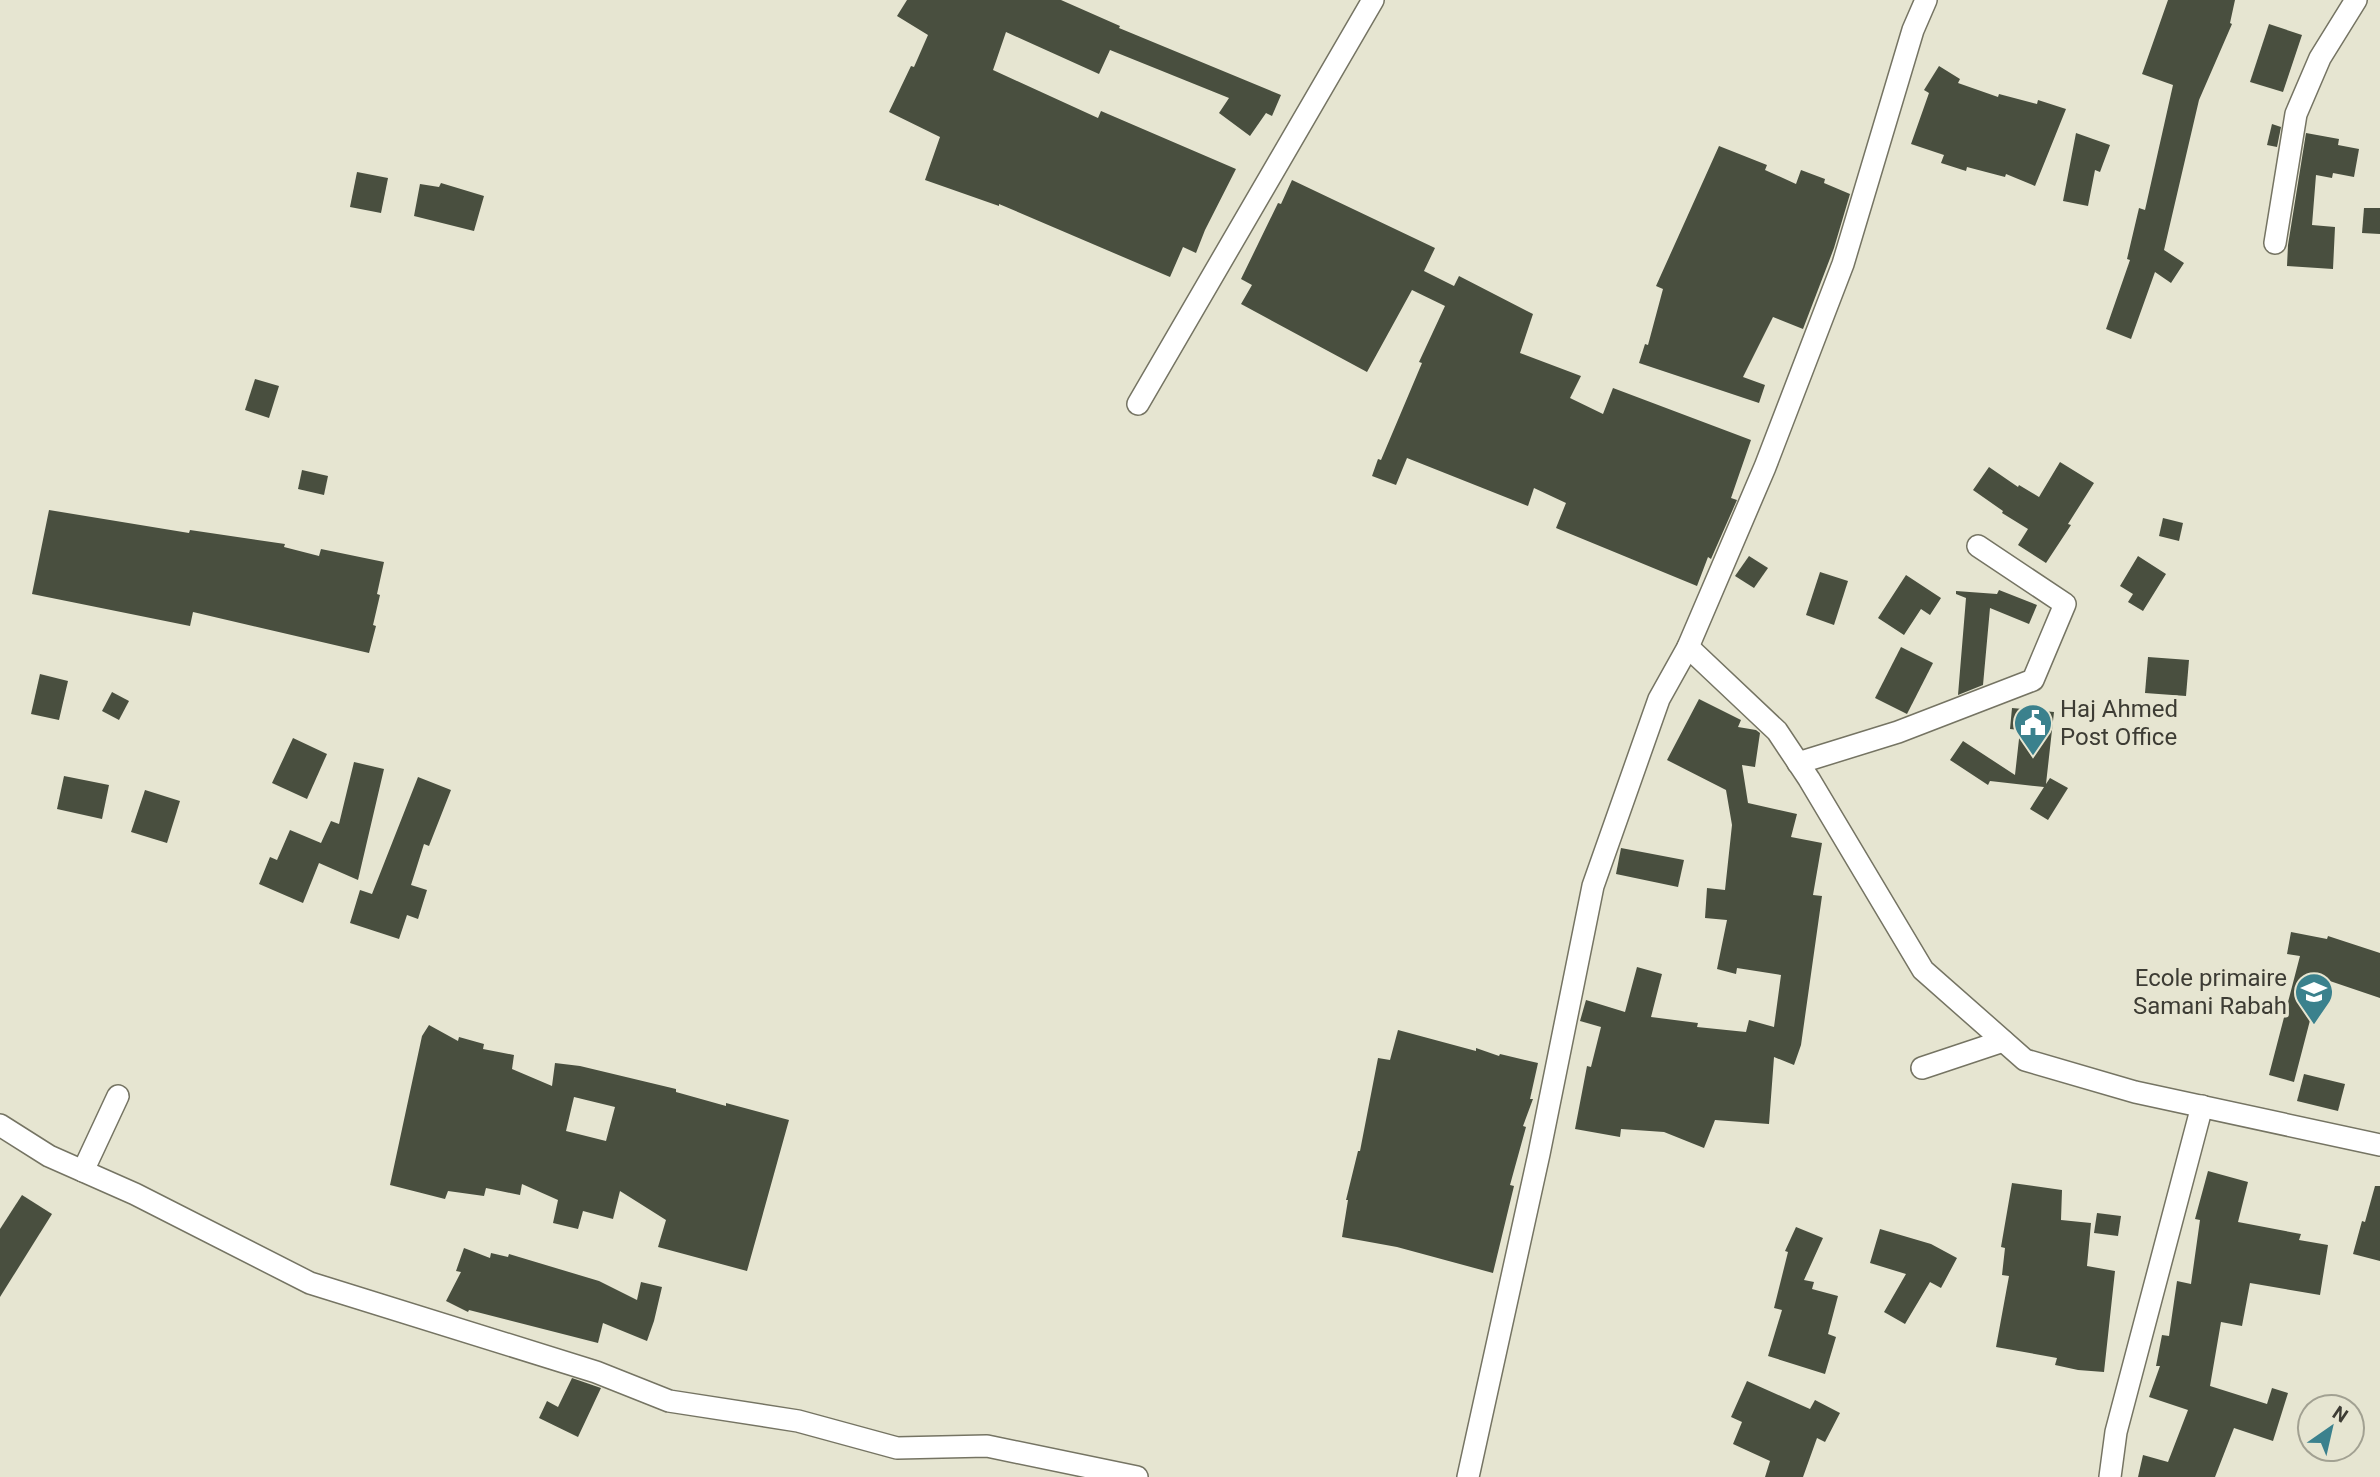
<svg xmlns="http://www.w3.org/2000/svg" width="2380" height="1477" font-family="Roboto,sans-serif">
  <rect width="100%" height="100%" fill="#e6e5d1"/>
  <!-- building -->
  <g fill="#494f3f" fill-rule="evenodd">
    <polygon points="907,0 1061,0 1120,26 1119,28 1281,95 1272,116 1266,113 1250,136 1219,113 1229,98 1110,50 1099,74 1006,32 993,70 1098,118 1101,111 1236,169 1205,230 1196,253 1183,247 1170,277 999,204 999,206 925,180 940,137 889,112 911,66 914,67 928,35 897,16"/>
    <polygon points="2168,0 2235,0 2230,23 2232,24 2199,100 2164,250 2184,263 2171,283 2155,272 2131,339 2106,329 2130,260 2127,259 2139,208 2145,210 2173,85 2142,74"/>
    <polygon points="2269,24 2302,35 2283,92 2250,82"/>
    <polygon points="1939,66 1960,79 1958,83 1998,97 1999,94 2037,104 2038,100 2066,109 2035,186 2006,174 2005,177 1967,167 1966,171 1941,163 1944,155 1911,144 1929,93 1924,90"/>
    <polygon points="2272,124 2281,127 2277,147 2267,145"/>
    <polygon points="2076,133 2110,145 2100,172 2095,170 2088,206 2063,201"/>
    <polygon points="2306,133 2339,139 2338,145 2359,149 2354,177 2333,173 2332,178 2316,175 2312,225 2335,227 2333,269 2287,266 2288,245"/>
    <polygon points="1719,146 1767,165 1765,170 1796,184 1801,170 1825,179 1824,183 1850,194 1834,248 1803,329 1773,317 1743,377 1765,385 1759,403 1639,363 1645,344 1648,345 1663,289 1656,286"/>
    <polygon points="357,172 388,178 381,213 350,207"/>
    <polygon points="1292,180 1435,248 1424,271 1454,286 1459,276 1533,314 1520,353 1581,376 1570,398 1603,414 1613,388 1751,440 1731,498 1737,500 1711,559 1708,557 1697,586 1556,528 1566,503 1534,488 1528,506 1407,458 1396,485 1372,476 1378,459 1381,460 1422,363 1419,362 1445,306 1412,290 1367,372 1241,304 1252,285 1241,279 1278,203 1281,204"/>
    <polygon points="441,183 484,196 474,231 414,216 420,184 439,187"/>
    <polygon points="2364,208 2380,208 2380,234 2362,233"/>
    <polygon points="255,379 279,386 269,418 245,410"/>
    <polygon points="2060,462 2094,483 2068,524 2071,525 2046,563 2018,545 2028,529 2002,513 2003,511 1973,490 1989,467 2018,487 2019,485 2039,497"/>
    <polygon points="302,470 328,476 324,495 298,489"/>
    <polygon points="49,510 189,533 190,530 285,544 284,547 319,556 321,549 384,562 377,594 380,595 373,625 376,626 369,653 193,612 190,626 32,594"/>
    <polygon points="2163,518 2183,523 2179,541 2159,536"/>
    <polygon points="1749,556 1768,568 1754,588 1735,576"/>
    <polygon points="2138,556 2166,574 2143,611 2128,602 2133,594 2120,586"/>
    <polygon points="1820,572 1848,581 1834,625 1806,615"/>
    <polygon points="1906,575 1941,598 1930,615 1921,609 1904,635 1878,618"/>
    <polygon points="1999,590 2037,605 2029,624 1990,608 1983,685 1958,695 1966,598 1956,594 1956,591 1997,594"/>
    <polygon points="1901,647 1933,663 1907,714 1875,698"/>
    <polygon points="2148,657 2189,660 2186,696 2145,693"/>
    <polygon points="40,674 68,681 59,720 31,714"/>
    <polygon points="112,692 129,701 119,720 102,711"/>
    <polygon points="1699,699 1741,720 1738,727 1756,730 1760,733 1755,767 1742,765 1748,803 1797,814 1791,837 1822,843 1813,895 1822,896 1801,1045 1794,1065 1774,1057 1769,1124 1715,1120 1704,1148 1664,1132 1621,1129 1620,1137 1575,1129 1587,1066 1591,1067 1601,1027 1580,1021 1586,1000 1625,1012 1637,967 1662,974 1651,1017 1698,1023 1697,1027 1746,1032 1749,1020 1774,1027 1781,975 1737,968 1736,974 1717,969 1727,920 1705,918 1707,888 1725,890 1732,825 1726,790 1667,760"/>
    <polygon points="2012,708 2054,712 2046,784 2050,778 2068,788 2048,820 2030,809 2044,787 1990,781 1988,785 1950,760 1963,741 2015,775 2020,730 2010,729"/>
    <polygon points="293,738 327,754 307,799 272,783"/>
    <polygon points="354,762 384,769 358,880 319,863 303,903 259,884 270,857 277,860 290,830 321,843 331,821 339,824"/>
    <polygon points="64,776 109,785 102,819 57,809"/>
    <polygon points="418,777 451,790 429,846 424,844 411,885 427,890 418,919 407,915 399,939 350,923 360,890 372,894"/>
    <polygon points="145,790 180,801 167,843 131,832"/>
    <polygon points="1621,848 1684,860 1678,887 1616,874"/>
    <polygon points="2291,932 2327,939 2328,936 2380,953 2380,998 2321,978 2294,1082 2269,1075 2300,956 2287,954"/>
    <path d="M429,1025l29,16 1,-4 25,7 -1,5 31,6 -2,14 40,17 3,-23 25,3 96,23v3l50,14v-3l63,17 -42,151 -89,-24 8,-27 -46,-29 -7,28 -30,-8 -5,18 -25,-6 5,-23 -36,-16 -2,11 -34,-7 -2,8 -36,-5 -3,8 -55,-14 32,-149zM574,1097l41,10 -9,34 -40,-10z"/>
    <polygon points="1398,1030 1476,1051 1476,1048 1499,1056 1500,1054 1538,1063 1530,1099 1533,1099 1523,1126 1526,1127 1510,1185 1514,1186 1493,1273 1397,1247 1342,1237 1348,1200 1346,1200 1358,1151 1360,1151 1378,1058 1390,1060"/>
    <polygon points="2304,1074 2345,1084 2338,1111 2297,1101"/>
    <polygon points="2208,1171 2248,1182 2238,1222 2301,1234 2299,1240 2328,1245 2320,1295 2250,1283 2242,1326 2221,1322 2210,1386 2267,1404 2272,1388 2288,1393 2273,1441 2234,1428 2215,1477 2138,1477 2143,1455 2168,1462 2188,1410 2149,1397 2160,1366 2156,1366 2162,1335 2169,1336 2177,1281 2191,1284 2200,1220 2195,1219"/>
    <polygon points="2012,1183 2062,1190 2061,1220 2091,1223 2087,1266 2115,1271 2104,1372 2078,1370 2055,1365 2057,1358 1996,1347 2009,1276 2002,1275 2005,1248 2001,1247"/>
    <polygon points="2375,1186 2380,1186 2380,1261 2353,1254 2362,1221 2365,1222"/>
    <polygon points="22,1195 52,1214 0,1297 0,1229"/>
    <polygon points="2097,1213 2121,1216 2118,1236 2094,1233"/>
    <polygon points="1796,1227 1823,1238 1804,1280 1814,1282 1812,1289 1838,1296 1828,1334 1836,1337 1825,1374 1768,1356 1782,1310 1774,1308 1788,1252 1785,1251"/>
    <polygon points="1880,1229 1931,1244 1957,1258 1941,1288 1930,1282 1905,1324 1884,1312 1906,1274 1870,1263"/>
    <polygon points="464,1248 490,1258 491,1253 508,1257 509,1254 599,1281 637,1300 641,1282 662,1287 654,1321 647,1341 603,1323 598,1343 469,1310 468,1312 446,1301 461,1272 456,1271"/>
    <polygon points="572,1378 601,1388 578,1437 539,1418 547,1401 558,1407"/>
    <polygon points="1747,1381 1810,1409 1815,1400 1840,1413 1825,1442 1817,1438 1803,1477 1765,1477 1770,1461 1733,1444 1742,1422 1731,1417"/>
  </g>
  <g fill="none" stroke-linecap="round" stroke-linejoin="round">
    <defs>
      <g id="street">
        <polyline points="2275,243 2296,114 2320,58 2356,0"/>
        <polyline points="1138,404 1373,0"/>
        <polyline points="1688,647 1777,731 1809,779 1923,970 2025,1060 2135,1092 2380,1145"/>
        <polyline points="1798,763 1898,732 2033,680 2065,604 1978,546"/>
        <polyline points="1922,1068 2003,1041"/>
        <polyline points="0,1125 49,1156 135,1194 310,1283 596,1372 669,1401 798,1421 897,1448 987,1446 1137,1477"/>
        <polyline points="83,1171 118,1096"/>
        <polyline points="1468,1477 1539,1154 1593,886 1659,699 1688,647 1765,467 1843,264 1913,30 1926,0"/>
        <polyline points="2110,1477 2116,1432 2202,1106"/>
      </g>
    </defs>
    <!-- street casing -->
    <use href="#street" stroke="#757463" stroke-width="24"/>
    <!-- street -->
    <use href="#street" stroke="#fff" stroke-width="21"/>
  </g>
  <!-- icons -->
  <defs>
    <symbol id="civic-pin" viewBox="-11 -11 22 30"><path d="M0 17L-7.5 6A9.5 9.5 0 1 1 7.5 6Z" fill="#3b818d" stroke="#e6e5d1"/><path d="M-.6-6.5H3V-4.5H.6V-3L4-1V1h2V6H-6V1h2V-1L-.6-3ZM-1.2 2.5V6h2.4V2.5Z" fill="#fff"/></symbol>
    <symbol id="school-pin" viewBox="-11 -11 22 30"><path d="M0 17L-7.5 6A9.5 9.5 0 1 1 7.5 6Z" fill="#3b818d" stroke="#e6e5d1"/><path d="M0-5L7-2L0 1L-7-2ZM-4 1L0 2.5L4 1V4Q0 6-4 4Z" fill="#fff"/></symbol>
  </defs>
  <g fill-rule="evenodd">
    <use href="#civic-pin" x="2011" y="701" width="44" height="60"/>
    <use href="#school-pin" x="2292" y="970" width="44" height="60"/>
  </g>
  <g text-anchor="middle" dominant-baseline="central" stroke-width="7" stroke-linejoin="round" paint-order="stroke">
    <!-- poi labels -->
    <g font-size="24" fill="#3d3c34" stroke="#e6e5d1" text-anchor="start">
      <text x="2060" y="709">Haj Ahmed<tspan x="2060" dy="28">Post Office</tspan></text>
      <text x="2287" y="978" text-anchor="end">Ecole primaire<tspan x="2287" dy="28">Samani Rabah</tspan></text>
    </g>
  </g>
  <!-- north arrow -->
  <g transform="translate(2331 1428) rotate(34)"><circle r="33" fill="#e6e5d1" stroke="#a2a192" stroke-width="2"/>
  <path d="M0-5L12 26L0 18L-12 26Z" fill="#3b818d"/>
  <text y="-10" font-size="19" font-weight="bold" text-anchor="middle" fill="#3d3c34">N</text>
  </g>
</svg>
